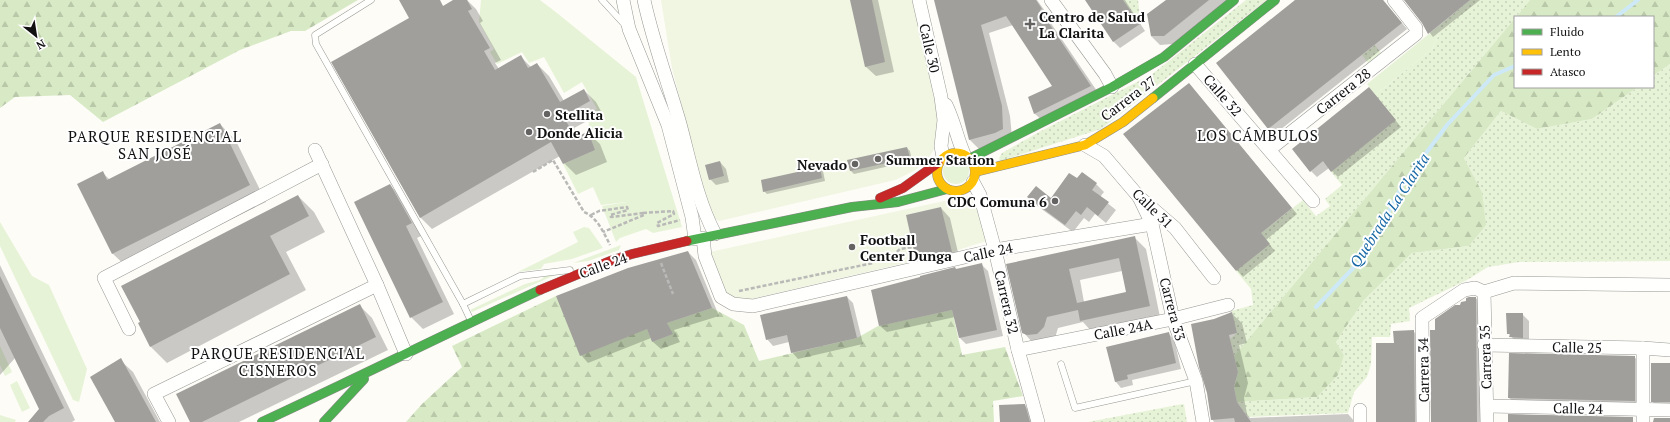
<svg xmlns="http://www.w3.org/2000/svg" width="1670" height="422" font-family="'PT Serif',serif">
  <defs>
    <pattern id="grass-dots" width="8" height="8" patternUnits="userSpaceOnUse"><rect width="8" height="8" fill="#e7f3d7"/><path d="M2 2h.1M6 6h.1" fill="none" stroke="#c5cfb8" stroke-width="1.8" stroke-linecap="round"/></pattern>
    <pattern id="forest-firs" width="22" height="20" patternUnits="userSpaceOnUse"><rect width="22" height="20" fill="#d8eac5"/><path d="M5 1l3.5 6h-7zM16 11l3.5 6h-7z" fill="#b8c8a8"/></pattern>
  </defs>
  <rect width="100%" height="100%" fill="#fdfcf7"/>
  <!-- grass -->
  <g fill="url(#grass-dots)">
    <polygon points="1123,0 1138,0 1141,25 1140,24"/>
    <polygon points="1246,0 1267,0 1101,129 1000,161 999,158 1002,153 1039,132 1151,75"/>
    <polygon points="1470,0 1530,0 1234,356 1230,339 1237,333 1231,311 1253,305 1251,289 1236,271 1261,233 1303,200 1316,216 1330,206 1325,199 1342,185 1331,172 1375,95 1432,49 1437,39 1440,25"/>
    <polygon points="1375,45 1381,53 1368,63 1362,55"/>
    <polygon points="1670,64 1670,261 1519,262 1488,267 1467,280 1409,308 1410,321 1391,324 1390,337 1372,337 1371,364 1367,377 1354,392 1348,413 1248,417 1237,402 1317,397 1344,355 1336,342 1364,300 1412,253 1469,246 1482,192 1464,158 1501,111 1537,129 1592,119 1638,87 1653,87 1653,76"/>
    <polygon points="1184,404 1187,422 1088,422 1177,405"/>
  </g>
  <!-- forest -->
  <g fill="url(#forest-firs)">
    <polygon points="0,0 358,0 305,31 291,31 240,50 103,122 70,95 15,97 0,108"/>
    <polygon points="1530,0 1670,0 1670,64 1653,76 1653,17 1516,17"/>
    <polygon points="1515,18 1515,87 1638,87 1592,119 1537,129 1501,111 1464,158 1482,192 1486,225 1469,246 1412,253 1364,300 1336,342 1344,355 1338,375 1317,397 1237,402 1234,387 1238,372 1234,356"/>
    <polygon points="556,296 647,329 652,342 672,334 667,323 712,308 744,325 759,361 857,338 878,326 952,310 962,355 1005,347 1023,396 993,401 994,422 406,422 422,404 462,367 452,346"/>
  </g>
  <!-- park -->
  <g fill="#e7f3d7">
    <polygon points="481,0 540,0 557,13 636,77 682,227 653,233 646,229 620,238 616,242 602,206 627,202 601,205 593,187 578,194 563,164 595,150 588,131 589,123 586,116 597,109 582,82 564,93 544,57 529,63 522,52 497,64 490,52 494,49 479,22"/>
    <polygon points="1440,25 1437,39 1432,49 1375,95 1367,84"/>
    <circle cx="956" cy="171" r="13"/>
    <polygon points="0,222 32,276 49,285 87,369 79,402 73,400 0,246"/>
    <polygon points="584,227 589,228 603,248 572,259 544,264 541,269 518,272 578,242 573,232"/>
    <polygon points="621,245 619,250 588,261 573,263"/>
    <polygon points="547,275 555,275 472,312 470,310 525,284 540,280"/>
    <polygon points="0,346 12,372 5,376 0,365"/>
    <polygon points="17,381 30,408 22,412 10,385"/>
    <polygon points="0,415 16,420 15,422 0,422"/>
  </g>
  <!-- pitch -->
  <g fill="#f0f6e1">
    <path d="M661,0h253c5,23 11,46 16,69 4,21 14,49 8,70 -7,23 -22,32 -43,41l-176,41 -9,-5 -38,-148z"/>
    <polygon points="967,196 976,199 986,241 952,252 747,300 728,297 710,252"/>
  </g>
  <!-- shadow -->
  <g fill="#0003" fill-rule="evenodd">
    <polygon points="400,0 437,0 444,7 458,0 467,0 476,9 483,21 480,23 501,60 495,63 499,69 521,57 531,67 537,64 549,76 564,101 584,90 596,102 602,113 574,128 580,137 588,133 600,144 607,162 576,175 564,163 560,156 432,229 420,217 411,18"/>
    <polygon points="851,0 878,0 894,72 876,76 866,67"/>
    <polygon points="936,0 1037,0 1050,18 1048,19 1099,94 1044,122 1035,114 1029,98 1054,86 1013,25 989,33 1010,116 1012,137 979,149 970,140"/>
    <polygon points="1086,0 1125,0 1145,31 1120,48 1113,41"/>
    <polygon points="1167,0 1229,0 1173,44 1160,45 1151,36"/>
    <polygon points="1297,0 1383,0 1407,29 1275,134 1217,63"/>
    <polygon points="1405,0 1480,0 1433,37"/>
    <polygon points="1189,84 1297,214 1266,240 1275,251 1243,277 1237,270"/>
    <polygon points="1375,95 1401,127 1338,177 1329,168 1317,177 1311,171"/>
    <polygon points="220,124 236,141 266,202 129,269 112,253 102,172 110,180"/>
    <polygon points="907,148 910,151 912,161 854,174 851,171 848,161"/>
    <polygon points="720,162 726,169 729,182 716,185 710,179"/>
    <polygon points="820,168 823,171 825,181 767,194 764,191"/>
    <polygon points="1077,180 1096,184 1104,192 1100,197 1116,210 1106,223 1095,214 1089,222 1084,218 1073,232 1036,205 1029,197 1051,199"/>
    <polygon points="390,185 402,198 423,235 417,238 454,314 423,329 411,317"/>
    <polygon points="298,196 314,212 325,232 286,252 306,290 167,363 151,347 141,323"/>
    <polygon points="941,208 950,218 960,261 927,269 917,260"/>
    <path d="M1135,238l11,11 14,68 -68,15 -9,-10 -25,6 -3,10 -21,6 -11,-12 -15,-67zM1122,271l5,22 -43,9 -4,-22z"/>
    <polygon points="688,252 696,260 719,316 674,330 680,342 661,349 653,342 651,338 588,363 581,355"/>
    <polygon points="0,265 75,420 72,422 29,422 41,410 15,358 0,375"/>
    <polygon points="982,265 988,271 1003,336 966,344 960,338 955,317 887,332 880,326 872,291"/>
    <polygon points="847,297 853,303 863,344 798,359 792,352 789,342 773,346 767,339"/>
    <polygon points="1476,298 1482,305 1483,422 1432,422 1436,331 1461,306"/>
    <polygon points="360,306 372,318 388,350 239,422 191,422"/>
    <polygon points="1231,313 1242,323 1247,343 1239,345 1248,383 1244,398 1247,414 1250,418 1348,414 1355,422 1214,422 1212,419 1214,320"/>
    <polygon points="1522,314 1529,321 1529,344 1517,343 1508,333"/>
    <polygon points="1414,332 1420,338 1421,422 1377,422 1395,344"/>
    <polygon points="1168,333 1174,339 1181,369 1132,380 1133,385 1121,388 1116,382 1108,347"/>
    <polygon points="1510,354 1634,357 1641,363 1641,407 1516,404 1509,398"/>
    <polygon points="120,360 133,372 160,422 116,422"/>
    <polygon points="1670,364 1670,408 1658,408 1652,401"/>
    <polygon points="1024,405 1031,412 1034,422 1001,422"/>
  </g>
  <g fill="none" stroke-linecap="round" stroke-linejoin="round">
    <!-- stream -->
    <g stroke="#cde8f7" stroke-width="4">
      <polyline points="1616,17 1638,0"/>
      <polyline points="1316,307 1360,261 1385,219 1403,184 1447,125 1494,75 1515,66"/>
    </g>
  </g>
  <!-- building -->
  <g fill="#a19f9c" fill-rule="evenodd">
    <polygon points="399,0 440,0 443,6 453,0 467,0 472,9 468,11 490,48 484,51 495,70 521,55 528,68 537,63 560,102 584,89 590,101 563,116 576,138 588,131 595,150 563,164 551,142 420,218 331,62 409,18"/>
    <polygon points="850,0 872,0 885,62 865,67"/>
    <polygon points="934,0 1036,0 1042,9 1040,10 1091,86 1034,114 1028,97 1052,86 1006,16 981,25 1002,106 1003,129 995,133 969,140"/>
    <polygon points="1085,0 1123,0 1140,24 1113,42"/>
    <polygon points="1166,0 1209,0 1164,36 1151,36 1147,14"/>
    <polygon points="1295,0 1383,0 1402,23 1268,129 1216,63"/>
    <polygon points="1404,0 1470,0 1428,34 1422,23"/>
    <polygon points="1189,83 1292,208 1261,233 1270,244 1236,271 1123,134"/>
    <polygon points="1369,87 1396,120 1331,172 1323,161 1310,172 1292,149"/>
    <polygon points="220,123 250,185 112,254 77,184 103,171 107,180"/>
    <polygon points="907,147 910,158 850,171 847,160"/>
    <polygon points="720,161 724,176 709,180 705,165"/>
    <polygon points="820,167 822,178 763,192 761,180"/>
    <polygon points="1082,172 1097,183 1092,190 1109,202 1098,216 1087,207 1081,215 1076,211 1065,225 1027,197 1036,186 1051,198 1069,173 1077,178"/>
    <polygon points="390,184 412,223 406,226 443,302 410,318 354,202"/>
    <polygon points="298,195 309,216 270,236 290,274 150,347 138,323 140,322 121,286"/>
    <polygon points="941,207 952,252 916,260 906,215"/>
    <path d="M1135,236l15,70 -70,15 -2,-11 -31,7 -3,10 -7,7 -10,1 -5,-2 -16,-69zM1119,258l7,34 -49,11 -8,-34z"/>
    <polygon points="688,251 712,308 667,323 673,334 652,342 647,329 580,356 556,296 628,268"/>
    <polygon points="982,263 997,330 959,338 952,310 879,326 871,290 920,277 920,276 955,267 956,269"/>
    <polygon points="0,276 64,408 49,416 43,422 28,422 39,409 0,328"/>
    <polygon points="847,296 857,338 791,353 787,335 766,340 760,315"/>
    <polygon points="1469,297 1476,297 1477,422 1431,422 1430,330 1435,330 1435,319 1455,305 1460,305 1461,302 1466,301 1466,298"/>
    <polygon points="360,304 376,337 202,422 190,422 176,394"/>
    <polygon points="1232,312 1237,333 1229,335 1238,372 1234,387 1237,402 1251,422 1235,422 1234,418 1211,420 1207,393 1199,367 1191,324 1214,319"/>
    <polygon points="1506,313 1523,313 1523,338 1509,337 1510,334 1507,334"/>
    <polygon points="1414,330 1415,422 1376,422 1376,343 1394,343 1393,331"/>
    <polygon points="1169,332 1176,363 1127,375 1128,379 1115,382 1106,347"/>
    <polygon points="1509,353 1635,356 1635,401 1508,398"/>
    <polygon points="121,358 156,422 115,422 90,377"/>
    <rect x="1651" y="363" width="19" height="39"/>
    <polygon points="1025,404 1030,422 1000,422 999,405"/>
    <polygon points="1508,414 1633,417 1633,422 1508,422"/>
    <polygon points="1654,418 1670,418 1670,422 1653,422"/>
  </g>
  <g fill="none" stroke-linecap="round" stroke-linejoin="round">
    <defs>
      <g id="lane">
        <polyline points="371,0 315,35 316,44 463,304"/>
        <polyline points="602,0 625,25"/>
        <polyline points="471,321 463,304 520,276 570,270"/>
        <polyline points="1061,364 1075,408 1196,381"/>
      </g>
      <g id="street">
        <polyline points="623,0 629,29 668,125 692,217 695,239"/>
        <path d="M644,0c9,42 24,82 36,124 10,37 17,76 35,110"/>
        <polyline points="919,0 941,97 944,120 941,146 943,157"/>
        <polyline points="1051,0 1105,74 1112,87"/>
        <polyline points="1195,64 1313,201"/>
        <path d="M946,105c8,16 11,33 18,49"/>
        <polyline points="1085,145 1104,156 1139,197 1175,228 1214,278"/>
        <polyline points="1270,149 1416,34 1416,28 1394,0"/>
        <polyline points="315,150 377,285 406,354"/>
        <polyline points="973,182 980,195 995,250 1018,350 1038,422"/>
        <polyline points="1139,197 1152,224 1173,319 1196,381 1203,422"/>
        <polyline points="703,238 705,256 721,297 733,304 753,306 995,250 1152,224"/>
        <polyline points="1484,292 1487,422"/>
        <polyline points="129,329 104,278 322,164"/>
        <polyline points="1484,345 1643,348 1670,350"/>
        <polyline points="1018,350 1173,319 1228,305"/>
        <polyline points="1487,406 1670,410"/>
        <polyline points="1360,410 1360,422"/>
        <polyline points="169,422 154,394 377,285"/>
        <polyline points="1423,422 1422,318 1464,290 1475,288 1484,292 1514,283 1670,285"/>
        <polyline points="1643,422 1643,348"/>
      </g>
      <g id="fast">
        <polyline points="1153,98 1275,0"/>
        <polyline points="971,158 1112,87 1164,57 1234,0"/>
        <polyline points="687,241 852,207 898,202 947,189"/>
        <path d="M262,422c93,-43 185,-89 278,-132"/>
        <polyline points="324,422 364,379"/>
      </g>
      <g id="slow">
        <circle cx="956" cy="172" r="19"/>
        <polyline points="975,172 1085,145 1123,122 1153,98"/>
      </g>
      <g id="jam">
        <polyline points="880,198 903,188 938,163"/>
        <polyline points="540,290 610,261 632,254 687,241"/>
      </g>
    </defs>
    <!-- lane casing -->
    <use href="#lane" stroke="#979795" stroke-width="7"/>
    <!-- street casing -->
    <use href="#street" stroke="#979795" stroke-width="14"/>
    <!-- fast casing -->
    <use href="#fast" stroke="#8e8d8b" stroke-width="10"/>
    <!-- slow casing -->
    <use href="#slow" stroke="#8e8d8b" stroke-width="10"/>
    <!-- jam casing -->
    <use href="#jam" stroke="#8e8d8b" stroke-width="10"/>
    <!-- path -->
    <g stroke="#b9b9b8" stroke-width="2.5" stroke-dasharray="4 2" stroke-linecap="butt">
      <path d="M533,172l20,-12 31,52c13,5 20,21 26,33"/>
      <polyline points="643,213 673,211 674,214 657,223 658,226 680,220"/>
      <polyline points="591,215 599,211 627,207 628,210 610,215 611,217 643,213 644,215 603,232"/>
      <polyline points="888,260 900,249 913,247"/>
      <polyline points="661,263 673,294"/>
      <polyline points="739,291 873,263"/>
    </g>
    <!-- lane -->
    <use href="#lane" stroke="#fffffe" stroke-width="6"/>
    <!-- street -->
    <use href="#street" stroke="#fffffe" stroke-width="13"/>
    <!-- fast -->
    <use href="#fast" stroke="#4caf50" stroke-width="9"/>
    <!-- slow -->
    <use href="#slow" stroke="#ffc107" stroke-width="9"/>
    <!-- jam -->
    <use href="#jam" stroke="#c62828" stroke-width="9"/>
  </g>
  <!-- markers -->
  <g fill="#646362" stroke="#fff" stroke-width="1.5">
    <path d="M1028 18h4v4h4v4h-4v4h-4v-4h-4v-4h4z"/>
    <circle cx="547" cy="114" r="4"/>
    <circle cx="529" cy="132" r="4"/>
    <circle cx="878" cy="159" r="4"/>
    <circle cx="855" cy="164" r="4"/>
    <circle cx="1055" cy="201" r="4"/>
    <circle cx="852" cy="247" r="4"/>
  </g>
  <g text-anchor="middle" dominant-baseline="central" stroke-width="4" stroke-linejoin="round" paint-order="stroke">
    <!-- poi labels -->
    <g font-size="14" font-weight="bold" fill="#111" stroke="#fff" text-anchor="start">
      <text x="1039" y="16">Centro de Salud<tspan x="1039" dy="16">La Clarita</tspan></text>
      <text x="555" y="114">Stellita</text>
      <text x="537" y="132">Donde Alicia</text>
      <text x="886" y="159">Summer Station</text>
      <text x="847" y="164" text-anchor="end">Nevado</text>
      <text x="1047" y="201" text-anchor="end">CDC Comuna 6</text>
      <text x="860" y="239">Football<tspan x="860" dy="16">Center Dunga</tspan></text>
    </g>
    <!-- street labels -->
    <g font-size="14" fill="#111" stroke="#fff">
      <text transform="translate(930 48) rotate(77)">Calle 30</text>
      <text transform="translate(1343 91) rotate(-38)">Carrera 28</text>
      <text transform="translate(1223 95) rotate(49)">Calle 32</text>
      <text transform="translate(1128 98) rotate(-37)">Carrera 27</text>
      <text transform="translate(1153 208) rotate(44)">Calle 31</text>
      <text transform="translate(988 252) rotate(-12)">Calle 24</text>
      <text transform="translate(603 265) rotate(-20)">Calle 24</text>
      <text transform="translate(1007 302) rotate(77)">Carrera 32</text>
      <text transform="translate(1173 309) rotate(75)">Carrera 33</text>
      <text transform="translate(1123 329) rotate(-11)">Calle 24A</text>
      <text transform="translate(1577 347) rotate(1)">Calle 25</text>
      <text transform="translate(1485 357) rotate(-92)">Carrera 35</text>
      <text transform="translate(1423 370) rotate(-91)">Carrera 34</text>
      <text transform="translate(1578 408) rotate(1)">Calle 24</text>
    </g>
    <!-- neighbourhood labels -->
    <g font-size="15" letter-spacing="1" fill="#111" stroke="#fff">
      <text x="1258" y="135">LOS CÁMBULOS</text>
      <text x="155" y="136">PARQUE RESIDENCIAL<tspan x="155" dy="17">SAN JOSÉ</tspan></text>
      <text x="278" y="353">PARQUE RESIDENCIAL<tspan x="278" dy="17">CISNEROS</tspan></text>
    </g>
    <!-- water labels -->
    <g font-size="15" font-style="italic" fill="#1768a6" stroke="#fff">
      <text transform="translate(1389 210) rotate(-57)">Quebrada La Clarita</text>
    </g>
  </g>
  <!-- legend -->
  <rect x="1514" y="16" width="140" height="72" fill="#ffffff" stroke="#a0a0a0"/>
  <rect x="1522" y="29" width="20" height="6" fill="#4caf50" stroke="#a0a0a0"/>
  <text x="1550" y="36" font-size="12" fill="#111111">Fluido</text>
  <rect x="1522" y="49" width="20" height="6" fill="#ffc107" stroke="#a0a0a0"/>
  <text x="1550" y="56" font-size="12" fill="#111111">Lento</text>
  <rect x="1522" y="69" width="20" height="6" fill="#c62828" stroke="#a0a0a0"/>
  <text x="1550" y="76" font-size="12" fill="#111111">Atasco</text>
  <!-- north arrow -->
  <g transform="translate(36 36) rotate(150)" stroke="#ffffff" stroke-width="3" paint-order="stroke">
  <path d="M0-3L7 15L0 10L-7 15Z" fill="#111111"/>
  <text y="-6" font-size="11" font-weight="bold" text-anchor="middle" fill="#111111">N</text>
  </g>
</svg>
